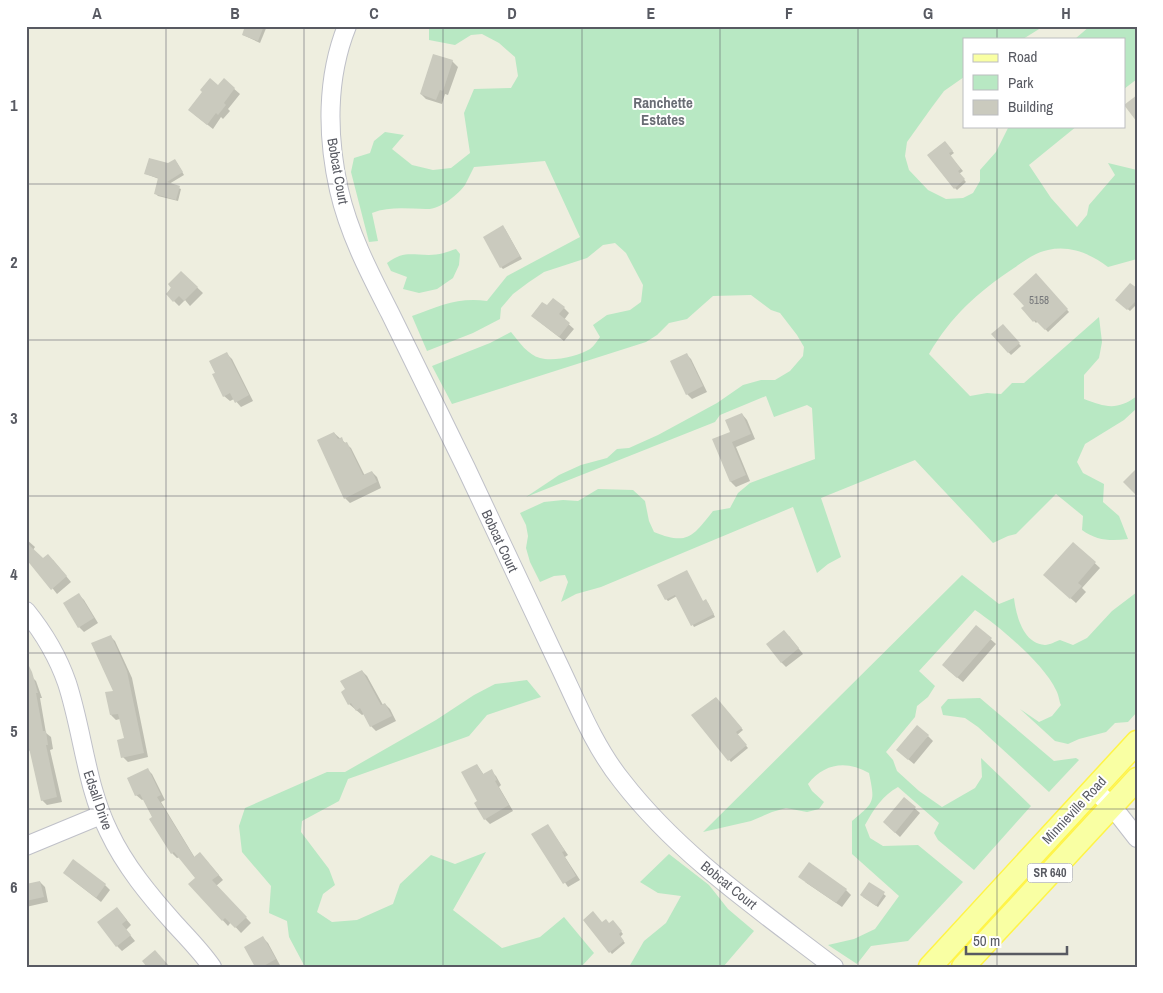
<svg xmlns="http://www.w3.org/2000/svg" width="1163" height="993" font-family="'Archivo Narrow',sans-serif">
  <rect width="100%" height="100%" fill="#eeeedf"/>
  <!-- green -->
  <g fill="#b8e8c3">
    <path d="M429,26h615l-21,13h-59v38l-20,14 -12,16 -25,35 -2,14 4,14 19,20 18,9 17,-1 10,-5 7,-12v-11l16,-18 13,-26h68l-48,39 22,33 26,29 10,-12 2,-10 26,-30 -7,-12 29,7v89l-29,8c-17,-13 -38,-22 -60,-17 -12,2 -24,11 -34,18 -36,24 -63,48 -85,86l41,42 17,-3 14,1 11,-11h12l75,-66 3,25 -3,16 -15,17v24c21,8 33,12 53,-3v12l-13,12 -39,24 -8,18 6,11 21,11 -1,18 16,14 9,23c-17,2 -31,2 -46,-9l1,-14 -27,-22 -40,40 -8,2 -15,7 -78,-83 -94,38 20,59 -13,7 -11,9 -24,-66 -192,80 -25,7 -15,8 7,-20 -3,-7 -11,1 -14,6 -10,-20 -4,-14 2,-12 -2,-11 -6,-12 24,-11 19,-2 15,1 20,-12 35,1 12,11 4,20 5,11c34,14 39,4 59,-21l17,-3 8,-15 12,-10 65,-24 -3,-51 -5,-3 -33,12 -8,-21 -46,19 -5,7 -189,75 33,-22 22,-10 26,-7 10,-9 12,-1 29,-13 59,-32 26,-18 18,-5h14l15,-9 13,-15 1,-9 -7,-12 -17,-22 -9,-3 -20,-15 -38,1 -26,23 -18,4 -12,12 -11,7 -194,62 -20,-38 58,-23 21,-11c8,10 17,23 29,26 14,4 38,-2 50,-9 4,-3 7,-8 10,-12l-7,-12 14,-10 23,-5 11,-8 2,-17 -17,-32 -11,-10 -12,2 -16,13 -43,14 -15,10 -16,12 -12,14 -1,11 -27,14 -46,18 -15,-35c28,-10 46,-19 75,-15l20,-25 73,-39 -35,-76 -71,6c-3,6 -6,12 -9,18 -7,10 -26,25 -39,24 -18,0 -36,-3 -54,4l6,28 -9,1 -18,-70 3,-14 16,-5 4,-12 11,-9 19,3 -12,14 20,16 21,5 18,-2 19,-15 -6,-40 10,-24 37,-1 7,-12 -3,-19 -16,-14 -17,-9 -11,1 -16,10 -26,-5z"/>
    <polygon points="1090,26 1137,26 1137,79 1124,89 1124,39 1075,39"/>
    <path d="M456,249l4,5 -1,11 -6,13 -16,11 -18,4 -16,-4 4,-12 -16,-6 -4,-8c17,-12 23,-8 42,-8 10,0 18,-3 27,-6z"/>
    <path d="M962,575l37,29 15,-6c2,17 9,46 31,47 5,0 11,-4 15,-5l13,5 14,-7 25,-27 25,-19v120l-9,10 -13,1 -9,9 -27,7 -11,5 -13,-3 -35,-32 19,13 13,-6 9,-11c-2,-4 -2,-10 -5,-15 -12,-26 -57,-64 -81,-80l-56,61 16,15 -7,11 -11,9 -2,11 -29,35 7,8 4,11 22,20 23,16 33,-19 7,-11 -1,-19 50,48 -57,64 -36,-30 -4,-7 5,-10 -41,-36c-16,9 -24,22 -33,38l5,13 13,8 35,-1 45,37 -55,59 -37,5 -14,18 -29,-19 26,-6 21,-10 24,-33 -47,-42v-33c23,-19 23,-19 17,-48 -22,-13 -45,-10 -61,11l4,7 12,11 -5,7 -12,3 -21,-4 -14,4 -21,9 -48,11z"/>
    <polygon points="527,680 541,697 487,715 469,736 348,779 339,801 302,821 301,832 329,869 335,885 323,894 317,912 332,922 357,920 393,904 400,884 431,855 455,864 486,852 453,910 502,948 540,937 564,917 594,953 581,967 305,967 289,937 287,921 269,913 271,886 242,852 239,826 245,808 327,772 345,772 436,720 474,695 495,684"/>
    <polygon points="980,698 1054,761 1076,758 1079,760 1049,792 978,727 965,718 943,715 941,707 948,699"/>
    <polygon points="669,854 709,885 728,909 754,931 723,967 629,967 644,941 666,923 681,896 658,893 640,882"/>
  </g>
  <!-- shadow -->
  <g fill="#0003">
    <polygon points="246,26 267,26 260,43 243,35"/>
    <polygon points="452,61 458,67 448,95 445,94 442,104 426,99 421,94"/>
    <polygon points="224,80 240,94 228,109 230,111 223,119 221,117 213,129 195,115 203,92 218,87"/>
    <polygon points="945,143 954,153 950,156 963,171 959,174 966,182 957,190 955,188"/>
    <polygon points="177,163 184,175 169,184 181,189 178,201 158,196 155,193 159,179 146,174"/>
    <polygon points="505,229 522,259 503,269 501,267"/>
    <polygon points="181,272 203,293 190,306 185,300 179,306 167,294"/>
    <polygon points="1036,275 1069,312 1048,332 1038,321 1036,323 1023,309 1026,306"/>
    <polygon points="1137,290 1137,304 1130,311 1117,300"/>
    <polygon points="547,307 564,308 569,313 564,320 574,329 564,341 532,316"/>
    <polygon points="1003,326 1021,346 1011,355 993,335"/>
    <polygon points="227,354 232,359 253,401 241,407 234,399 230,401 224,396"/>
    <polygon points="686,354 691,359 707,392 692,399 687,394"/>
    <polygon points="742,414 747,420 755,439 736,447 750,481 736,487 731,482 731,432"/>
    <polygon points="334,433 351,448 365,476 372,472 377,477 381,488 350,503 345,498"/>
    <polygon points="26,539 35,547 33,550 43,559 53,560 71,582 57,594 39,571 26,559"/>
    <polygon points="1073,543 1100,568 1082,588 1086,592 1076,603 1050,580"/>
    <polygon points="687,572 703,602 708,603 715,617 694,627 677,596 668,601 666,599"/>
    <polygon points="79,595 84,600 98,623 84,632 79,627"/>
    <polygon points="977,627 996,644 963,682 948,670"/>
    <polygon points="110,636 115,641 132,678 148,757 128,762 123,757 125,739 120,719 116,720 111,715 115,692"/>
    <polygon points="789,636 803,654 786,667 781,662"/>
    <polygon points="362,671 367,676 383,705 385,704 390,709 396,721 376,731 371,726 364,714 362,715 349,704"/>
    <polygon points="31,676 36,681 42,698 40,698 46,733 51,737 53,749 50,750 62,802 47,805 42,800 32,753 27,748"/>
    <polygon points="715,698 743,730 737,735 748,748 731,762 693,716"/>
    <polygon points="928,736 933,741 914,764 903,755"/>
    <polygon points="477,765 484,775 491,771 496,776 501,785 499,787 513,811 490,824 485,819 479,802"/>
    <polygon points="147,769 152,774 165,800 161,802 195,858 205,859 223,880 216,886 251,923 241,933 231,922 228,926 190,884 197,878 180,857 177,858 172,853 151,819 153,818 144,799 142,800 136,795"/>
    <polygon points="904,799 920,813 900,837 889,827"/>
    <polygon points="548,826 568,855 565,857 580,880 568,887 533,835"/>
    <polygon points="70,878 105,885 110,890 101,902"/>
    <polygon points="26,882 29,885 40,882 45,887 48,902 26,907"/>
    <polygon points="805,882 846,890 851,895 842,907"/>
    <polygon points="869,883 886,896 878,907 863,897"/>
    <polygon points="117,908 131,925 126,930 135,941 122,951 117,946"/>
    <polygon points="584,920 609,925 615,924 623,934 620,937 625,943 612,954"/>
    <polygon points="263,938 268,943 281,967 256,967"/>
  </g>
  <!-- building -->
  <g fill="#cacabe">
    <polygon points="245,26 264,26 258,41 242,35"/>
    <polygon points="433,54 453,60 443,91 440,90 436,100 420,94"/>
    <polygon points="210,78 218,85 224,78 235,88 224,103 226,105 218,115 216,113 207,125 188,110 202,92 200,90"/>
    <polygon points="1137,95 1137,122 1124,105"/>
    <polygon points="945,141 953,151 949,153 961,169 958,171 965,179 954,189 927,155"/>
    <polygon points="149,158 168,163 175,159 183,172 167,182 180,186 176,200 154,194 158,178 144,174"/>
    <polygon points="503,225 520,256 500,268 483,237"/>
    <polygon points="181,271 198,287 184,301 179,296 173,302 166,294 171,288 168,284"/>
    <polygon points="1036,273 1068,309 1045,330 1035,320 1033,322 1021,308 1024,306 1013,294"/>
    <polygon points="1130,283 1137,288 1137,300 1127,310 1115,300"/>
    <polygon points="553,298 565,307 559,314 570,323 559,337 531,316 542,302 547,305"/>
    <polygon points="1003,324 1020,343 1008,353 991,334"/>
    <polygon points="227,352 249,395 235,403 230,393 223,397 212,374 215,373 209,361"/>
    <polygon points="687,353 703,386 686,395 670,361"/>
    <polygon points="742,413 751,434 732,442 746,475 730,482 712,439 730,432 725,420"/>
    <polygon points="334,432 338,439 342,437 344,443 347,442 363,475 372,471 377,482 344,499 317,440"/>
    <polygon points="1137,468 1137,496 1123,482"/>
    <polygon points="26,542 43,558 48,554 67,576 51,590 26,559"/>
    <polygon points="1073,542 1096,562 1078,583 1082,586 1070,599 1043,575"/>
    <polygon points="687,570 703,601 706,599 714,614 691,626 675,595 665,600 657,585"/>
    <polygon points="79,593 94,618 78,628 63,603"/>
    <polygon points="976,625 992,638 957,678 942,665"/>
    <polygon points="784,630 799,648 781,663 766,644"/>
    <polygon points="111,635 127,671 144,753 121,758 117,740 124,738 118,714 110,715 105,692 113,691 91,643"/>
    <polygon points="26,664 28,664 32,672 38,693 36,693 43,731 46,731 48,745 46,745 57,797 41,801 29,748 26,749"/>
    <polygon points="362,670 381,705 385,703 392,716 370,727 360,708 356,711 351,703 348,705 341,692 345,689 340,681"/>
    <polygon points="716,697 742,728 736,732 747,745 728,761 691,715"/>
    <polygon points="917,725 929,735 908,760 896,750"/>
    <polygon points="477,764 483,774 492,769 497,780 495,781 509,805 484,820 474,803 477,801 461,772"/>
    <polygon points="148,768 161,795 157,797 194,857 200,852 219,875 212,880 247,917 235,928 225,918 222,921 188,884 195,878 174,852 171,854 149,819 152,817 140,794 135,796 127,778"/>
    <polygon points="904,797 916,807 895,833 883,822"/>
    <polygon points="548,824 565,851 562,852 576,876 563,884 531,834"/>
    <polygon points="73,859 106,884 96,898 63,873"/>
    <polygon points="809,862 847,889 836,903 798,877"/>
    <polygon points="40,881 44,897 26,901 26,884"/>
    <polygon points="869,882 885,892 876,906 860,895"/>
    <polygon points="117,907 127,920 122,924 131,935 116,947 97,922"/>
    <polygon points="593,911 602,922 606,919 609,923 613,920 622,931 619,934 624,941 609,953 583,920"/>
    <polygon points="263,936 276,959 262,967 255,967 244,947"/>
    <polygon points="155,950 170,967 147,967 142,961"/>
  </g>
  <g fill="none" stroke-linecap="round" stroke-linejoin="round">
    <defs>
      <g id="minor">
        <path d="M347,26c-21,52 -20,111 -8,164 10,44 31,84 51,123 25,52 51,103 76,155 30,63 60,127 90,191 20,41 37,86 66,122 58,75 138,129 212,186"/>
        <path d="M26,611c17,21 32,46 41,72 16,49 19,103 42,149 16,34 41,64 66,92 13,14 26,27 37,43"/>
        <polyline points="1093,789 1112,806 1137,838"/>
        <polyline points="26,846 101,815"/>
      </g>
      <g id="major">
        <polyline points="930,967 1137,742"/>
        <polyline points="963,967 1137,779"/>
      </g>
    </defs>
    <!-- minor casing -->
    <use href="#minor" stroke="#bfc0c8" stroke-width="20"/>
    <!-- major casing -->
    <use href="#major" stroke="#fff447" stroke-width="25"/>
    <!-- minor -->
    <use href="#minor" stroke="#fff" stroke-width="18"/>
    <!-- major -->
    <use href="#major" stroke="#f9ffa3" stroke-width="22"/>
  </g>
  <!-- grid -->
  <path fill="none" stroke="#585a62" stroke-width="1" stroke-opacity="0.55" d="M166,26v941M304,26v941M443,26v941M582,26v941M720,26v941M858,26v941M997,26v13M997,126v841M26,184h1111M26,340h1111M26,496h1111M26,653h1111M26,809h1111"/>
  <g text-anchor="middle" dominant-baseline="central" stroke-width="4" stroke-linejoin="round" paint-order="stroke">
    <!-- number labels -->
    <g font-size="11" fill="#747679">
      <text x="1039" y="300">5158</text>
    </g>
    <!-- shield labels -->
    <rect fill="#fff" stroke="#8a8c91" stroke-width="1" x="1027.5" y="863.5" width="45" height="19" rx="4"/>
    <g font-size="12" font-weight="bold" fill="#585a62">
      <text x="1050" y="873">SR 640</text>
    </g>
    <!-- street labels -->
    <g font-size="14" fill="#585a62" stroke="#fff">
      <text transform="translate(338 171) rotate(80)">Bobcat Court</text>
      <text transform="translate(500 541) rotate(65)">Bobcat Court</text>
      <text transform="translate(98 800) rotate(71)">Edsall Drive</text>
      <text transform="translate(1074 810) rotate(-47)">Minnieville Road</text>
      <text transform="translate(729 885) rotate(39)">Bobcat Court</text>
    </g>
    <!-- neighbourhood labels -->
    <g font-size="15" font-weight="bold" fill="#696c74" stroke="#fff">
      <text x="663" y="102">Ranchette<tspan x="663" dy="17">Estates</tspan></text>
    </g>
  </g>
  <!-- border -->
  <rect width="1163" height="993" fill="none" stroke="#ffffff" stroke-width="55"/>
  <!-- legend -->
  <rect x="963" y="38" width="162" height="90" fill="#ffffff" stroke="#bcbdc0"/>
  <rect x="973" y="54" width="25" height="8" fill="#f9ffa3" stroke="#bcbdc0"/>
  <text x="1008" y="62" font-size="15" fill="#585a62">Road</text>
  <rect x="973" y="75" width="25" height="15" fill="#b8e8c3" stroke="#bcbdc0"/>
  <text x="1008" y="88" font-size="15" fill="#585a62">Park</text>
  <rect x="973" y="100" width="25" height="15" fill="#cacabe" stroke="#bcbdc0"/>
  <text x="1008" y="112" font-size="15" fill="#585a62">Building</text>
  <!-- scale -->
  <path d="M966 946v8h101v-8" fill="none" stroke="#585a62" stroke-width="2.5"/>
  <text x="973" y="946" font-size="15" fill="#585a62" stroke="#ffffff" stroke-width="4" paint-order="stroke">50 m</text>
  <rect x="28" y="28" width="1108" height="938" fill="none" stroke="#585a62" stroke-width="2"/>
  <g font-size="16" text-anchor="middle" font-weight="bold" fill="#585a62">
    <text x="97" y="19">A</text>
    <text x="235" y="19">B</text>
    <text x="374" y="19">C</text>
    <text x="512" y="19">D</text>
    <text x="651" y="19">E</text>
    <text x="789" y="19">F</text>
    <text x="928" y="19">G</text>
    <text x="1066" y="19">H</text>
    <text x="14" y="111">1</text>
    <text x="14" y="268">2</text>
    <text x="14" y="424">3</text>
    <text x="14" y="580">4</text>
    <text x="14" y="737">5</text>
    <text x="14" y="893">6</text>
  </g>
</svg>
